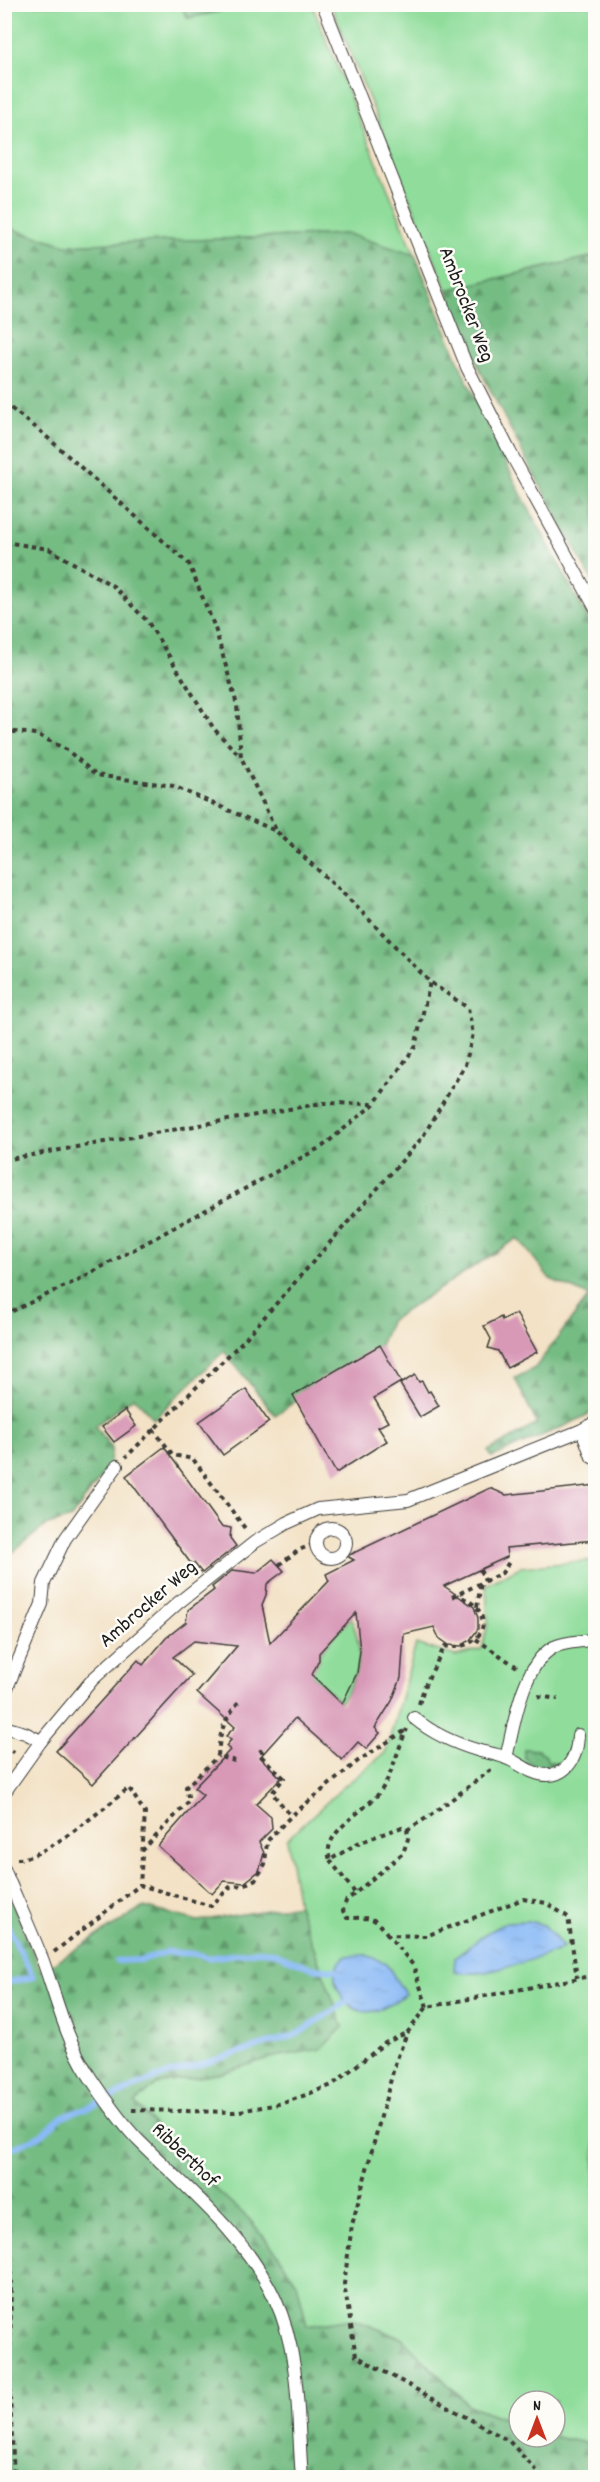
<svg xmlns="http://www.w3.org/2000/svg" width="600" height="2482" font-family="Dekko,sans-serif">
  <defs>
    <pattern id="forest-firs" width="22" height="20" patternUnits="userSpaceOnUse" patternTransform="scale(1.5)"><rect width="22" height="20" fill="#74bc83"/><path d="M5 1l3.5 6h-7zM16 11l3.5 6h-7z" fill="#5e986a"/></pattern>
    <pattern id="water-ripples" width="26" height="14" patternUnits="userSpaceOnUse" patternTransform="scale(1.5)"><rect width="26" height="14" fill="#8abaf6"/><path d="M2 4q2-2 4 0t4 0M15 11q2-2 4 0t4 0" fill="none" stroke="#769fd2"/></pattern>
  </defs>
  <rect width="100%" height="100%" fill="#fdfcf7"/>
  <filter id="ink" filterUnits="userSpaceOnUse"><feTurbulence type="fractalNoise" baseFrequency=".0167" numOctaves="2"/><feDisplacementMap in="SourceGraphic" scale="12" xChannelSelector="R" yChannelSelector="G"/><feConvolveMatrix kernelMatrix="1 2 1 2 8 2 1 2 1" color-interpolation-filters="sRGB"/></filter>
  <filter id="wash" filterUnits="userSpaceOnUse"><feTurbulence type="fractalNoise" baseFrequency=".008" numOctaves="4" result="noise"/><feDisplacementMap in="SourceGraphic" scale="24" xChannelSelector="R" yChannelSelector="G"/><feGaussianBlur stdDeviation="1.35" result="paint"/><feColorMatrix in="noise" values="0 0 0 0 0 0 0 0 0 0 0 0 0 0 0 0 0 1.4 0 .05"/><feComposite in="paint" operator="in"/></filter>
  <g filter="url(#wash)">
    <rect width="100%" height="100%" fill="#f3e2c6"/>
    <!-- green -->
    <g fill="#90dd9b" stroke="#567c5c" stroke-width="1.5">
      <polygon points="4,5 180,5 188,18 217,12 235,5 312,5 415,255 348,234 66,245 5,227"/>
      <polygon points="331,5 595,5 595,256 447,290"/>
      <polygon points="595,1560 595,2445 555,2437 555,2401 519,2401 519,2424 468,2405 402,2338 352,2319 307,2326 297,2283 277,2253 249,2219 190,2166 135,2103 157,2084 222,2073 269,2058 342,2027 298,1905 287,1839 341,1789 386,1752 416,1644 456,1656 482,1649 488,1623 486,1585 520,1567"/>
      <path d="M351,1618c13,33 11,55 -11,84l-29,-28 8,-14v-7z"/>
    </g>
    <!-- forest -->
    <g fill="url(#forest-firs)" stroke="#486c50" stroke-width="1.5">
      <polygon points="180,5 235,5 217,12 188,18"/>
      <polygon points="5,227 66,245 348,234 415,255 463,372 518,488 595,632 595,1411 569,1424 492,1457 488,1451 537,1424 515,1378 535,1368 589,1296 550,1279 518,1238 391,1320 380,1345 275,1415 224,1351 154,1419 134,1397 95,1426 112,1448 109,1466 71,1518 45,1526 5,1559"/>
      <polygon points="595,256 596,256 595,586 528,463 480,370 447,290"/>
      <path d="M524,1749l14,1 8,5 1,6 15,3c-14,11 -27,4 -38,-7z"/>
      <polygon points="4,1884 41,1971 144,1907 198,1921 298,1905 343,2027 321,2049 269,2058 222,2073 157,2084 135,2103 190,2166 249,2219 277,2253 297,2283 307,2326 352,2319 402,2338 468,2405 519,2424 519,2437 555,2437 595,2445 595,2477 5,2477"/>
    </g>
    <!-- water -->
    <g fill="url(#water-ripples)" stroke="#536b89" stroke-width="1.5">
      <path d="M528,1921l16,4 19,22 -8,5c-25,8 -77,28 -101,19l1,-13 33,-26 19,-10z"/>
      <path d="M366,1955l20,8 19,31c-12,10 -28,21 -44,17 -15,-4 -31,-27 -25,-43 2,-4 6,-8 9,-12z"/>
    </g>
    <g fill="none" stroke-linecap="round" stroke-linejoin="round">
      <!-- stream -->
      <g stroke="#8abaf6" stroke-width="6">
        <polyline points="4,1919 33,1977 4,1983"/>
        <polyline points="117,1961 142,1960 167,1952 196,1954 208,1958 259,1951 272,1952 312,1968 335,1970"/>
        <polyline points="4,2152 40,2136 63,2116 85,2109 153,2079 296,2035 346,2002"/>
      </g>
    </g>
    <g id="blocks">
      <!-- building -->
      <g fill="#d899b7" fill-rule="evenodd">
        <polygon points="516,1313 537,1352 507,1368 498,1351 488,1348 491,1339 484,1326 501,1317 502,1320"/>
        <polygon points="380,1345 401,1382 374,1398 388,1422 378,1427 387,1441 336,1473 293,1395"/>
        <polygon points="415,1375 419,1382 422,1381 428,1392 430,1391 439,1406 420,1417 400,1384"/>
        <polygon points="246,1389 269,1422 223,1455 199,1422"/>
        <polygon points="125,1410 136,1426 114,1442 102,1427"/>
        <polygon points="164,1447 221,1526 231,1528 230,1538 236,1546 202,1573 194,1563 192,1565 126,1476"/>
        <path d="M596,1485v55l-90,8 1,9 -63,29 30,21 4,11v11l-8,11 -9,6 -12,-1 -10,-7 -5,-11 -30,7 -3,44 -9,23 -17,27 5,5 -14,16 -8,-7 -16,18 -47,-42 -35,39 21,21 -25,26 15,13 1,12 -13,13 5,11 -5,18 -15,12 -20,-2 -12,13 -54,-48 45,-51 -9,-7 36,-38 -4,-4 5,-6 -5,-4 9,-9 -38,-34 40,-47 -43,-5 -21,16 19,18 -99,109 -37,-33 82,-91 5,5 23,-27 20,-16 2,-12 26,-20 -2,-3 21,-17 23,3 17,-14 11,12 -17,13 -1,11 -4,10 8,38 59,-62 -3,-7 28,-14 -7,-4 143,-68 16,7zM356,1613l4,38 -3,22 -15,31 -30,-29 7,-15v-7z"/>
      </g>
    </g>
  </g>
  <g filter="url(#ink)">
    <use href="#blocks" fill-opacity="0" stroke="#3c3a36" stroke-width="1.5"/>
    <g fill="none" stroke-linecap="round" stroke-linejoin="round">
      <defs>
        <g id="service">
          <polyline points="323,4 467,367 510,452 596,609"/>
          <polyline points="582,1430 592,1457 596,1459"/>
          <circle cx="331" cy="1543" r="15"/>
          <polyline points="4,1695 42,1604 44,1583 65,1539 117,1466"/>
          <path d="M414,1718c19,16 42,26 66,33 8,2 18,3 26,7 9,3 16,9 25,13 30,13 46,-8 47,-36"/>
          <polyline points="4,1727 25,1733 41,1741 93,1679 178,1603 255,1542 287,1523 318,1509 408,1500 582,1430 596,1422"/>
          <path d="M506,1758c8,-32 16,-94 48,-111 12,-6 28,-5 42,-8"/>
          <polyline points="4,1793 41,1741"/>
          <path d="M4,1869c13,31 27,61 39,92 14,39 23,78 45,113 15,23 30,45 49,65 50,50 108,95 138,160 26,55 22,120 27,179"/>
        </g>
      </defs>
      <!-- service casing -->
      <use href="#service" stroke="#3c3a36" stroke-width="14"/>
      <!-- path -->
      <g stroke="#3c3a36" stroke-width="4" stroke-dasharray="4.5 4.5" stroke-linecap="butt">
        <polyline points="4,403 39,430 189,564 215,628 237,705 241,757 276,830"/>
        <polyline points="4,542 49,549 113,586 148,622 214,729 240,756"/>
        <polyline points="4,731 36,734 67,750 96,775 173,786 276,831 348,898 430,982 468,1008 473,1034 465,1065 422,1138 245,1339 126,1457"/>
        <polyline points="4,1160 323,1103 374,1104"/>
        <polyline points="4,1315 78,1280 323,1146 374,1104 415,1047 430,982"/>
        <polyline points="153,1429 173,1455 193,1459 247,1531"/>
        <polyline points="345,1549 354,1553"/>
        <polyline points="279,1565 299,1550 316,1543"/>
        <polyline points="480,1570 485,1581"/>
        <polyline points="452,1597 502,1573 509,1562"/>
        <polyline points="477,1607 481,1583"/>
        <polyline points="476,1639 517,1667"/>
        <polyline points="538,1696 558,1699"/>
        <path d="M419,1704l6,-19 20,-39c25,6 49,-16 32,-38 -4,-6 -14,-10 -20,-13"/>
        <polyline points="260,1749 262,1752 260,1755 284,1778 272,1793 291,1816"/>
        <polyline points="4,1750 8,1748 14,1753"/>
        <path d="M235,1761l-17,-5c2,-27 6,-36 23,-57"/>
        <polyline points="407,1830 431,1815 492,1769"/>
        <polyline points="142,1851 189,1801 186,1787 218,1756"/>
        <path d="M17,1859c26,1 89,-53 112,-71l16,25 -5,72"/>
        <polyline points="330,1860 355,1893"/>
        <path d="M388,1935c-13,-20 -19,-17 -41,-17l-4,-7 3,-10 57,-48 6,-17 -2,-6 -5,-3 -44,16 -28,17c-10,-29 38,-49 52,-71 11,-17 16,-41 25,-60"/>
        <polyline points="54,1952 140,1885 211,1906 230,1887 244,1885 256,1879 265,1864 267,1841 291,1816 358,1761 406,1730"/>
        <polyline points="427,2007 413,1965 388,1935 426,1936 523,1899 546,1903 568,1917 577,1978"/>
        <polyline points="132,2110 234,2112 284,2103 332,2085 385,2043 406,2033"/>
        <polyline points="4,2226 11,2260 10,2397 14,2478"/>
        <polyline points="543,2478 509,2441 356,2356 344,2284 352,2225 395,2064 407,2033 427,2007 596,1975"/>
      </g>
      <!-- service -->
      <use href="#service" stroke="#fff" stroke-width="12"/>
    </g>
  </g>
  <g text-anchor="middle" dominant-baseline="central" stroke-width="5" stroke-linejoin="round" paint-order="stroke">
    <!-- street labels -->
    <g font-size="21" fill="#1c1c1c" stroke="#fdfcf7">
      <text transform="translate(465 305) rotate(69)">Ambrocker Weg</text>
      <text transform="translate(149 1605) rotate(-41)">Ambrocker Weg</text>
      <text transform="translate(184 2156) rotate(44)">Ribberthof</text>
    </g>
  </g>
  <!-- margin -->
  <rect width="600" height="2482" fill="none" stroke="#fdfcf7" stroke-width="24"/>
  <!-- north arrow -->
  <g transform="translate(537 2419)"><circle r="28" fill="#fdfcf7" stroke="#a3a29f" stroke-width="1.5"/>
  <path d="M0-4.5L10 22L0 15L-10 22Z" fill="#c8321e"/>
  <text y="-9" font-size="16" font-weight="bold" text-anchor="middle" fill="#1c1c1c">N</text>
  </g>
</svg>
